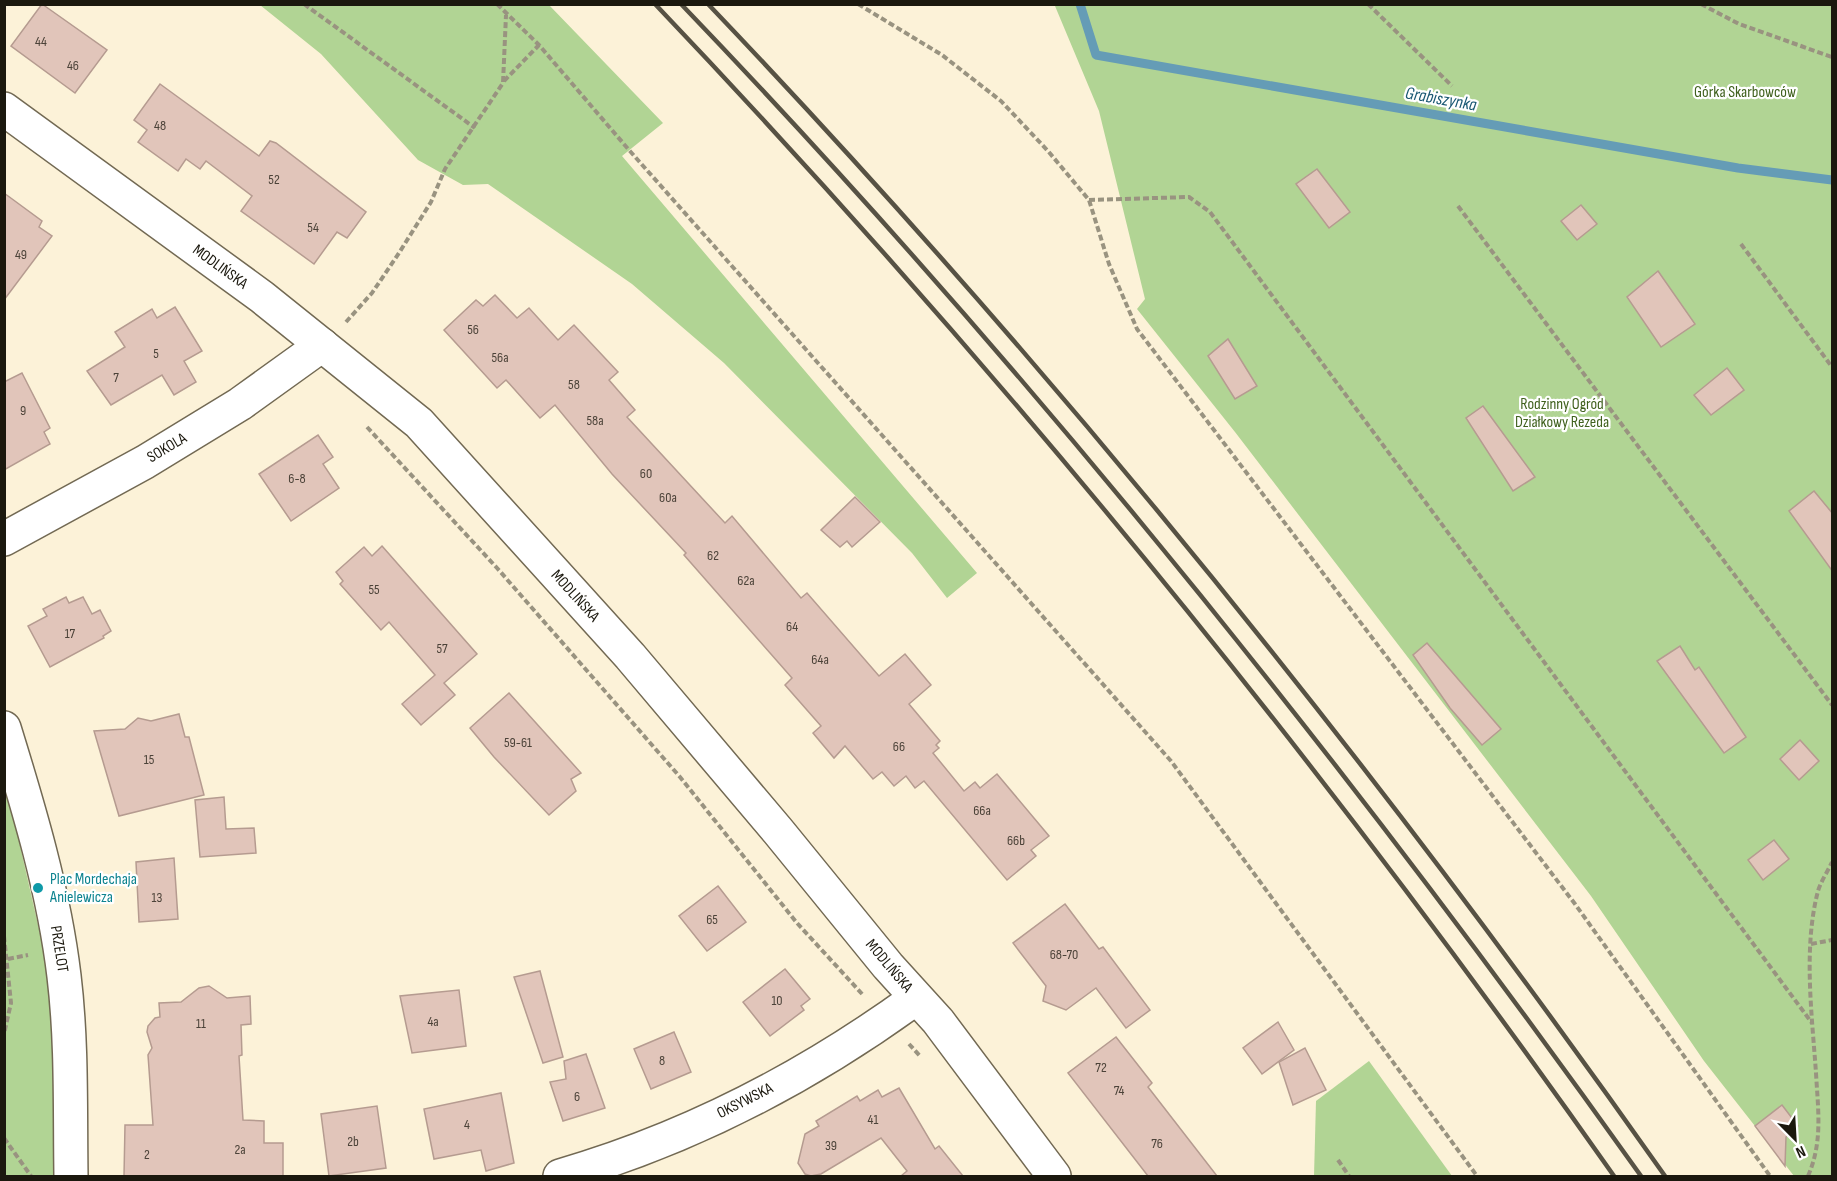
<svg xmlns="http://www.w3.org/2000/svg" width="1837" height="1181" font-family="'Sofia Sans Condensed',sans-serif">
  <rect width="100%" height="100%" fill="#fcf2d8"/>
  <!-- green -->
  <g fill="#b1d494">
    <polygon points="260,5 549,5 663,123 622,156 977,573 947,598 912,553 724,363 632,284 488,184 463,185 418,160 321,54"/>
    <polygon points="1050,5 1832,5 1832,1176 1794,1176 1704,1061 1591,896 1235,432 1137,309 1145,299 1099,111 1055,6"/>
    <polygon points="4,775 46,960 53,1029 55,1176 5,1176"/>
    <polygon points="1369,1061 1452,1176 1314,1176 1316,1101"/>
  </g>
  <g fill="none" stroke-linecap="round" stroke-linejoin="round">
    <!-- stream -->
    <polyline stroke="#659cb6" stroke-width="9" points="1080,4 1096,55 1738,168 1832,180"/>
  </g>
  <!-- building -->
  <g fill="#e1c5ba" stroke="#b59b90" stroke-width="1.5">
    <polygon points="42,4 107,50 75,93 11,46"/>
    <polygon points="160,84 259,156 270,141 276,143 366,212 347,238 337,232 314,264 241,211 252,196 206,161 200,169 186,159 178,171 138,142 147,130 134,120"/>
    <polygon points="1317,169 1350,212 1329,228 1296,184"/>
    <polygon points="4,193 42,221 39,227 52,236 4,300"/>
    <polygon points="1581,205 1597,224 1577,240 1561,221"/>
    <polygon points="1658,271 1695,324 1661,347 1627,297"/>
    <polygon points="495,295 517,318 529,308 558,340 574,325 618,372 609,380 635,410 627,417 725,523 732,516 801,598 807,593 879,676 905,654 931,685 909,704 940,741 936,745 939,748 933,753 964,791 975,782 980,788 997,774 1049,836 1031,850 1036,856 1007,880 924,781 915,788 906,776 894,786 882,772 873,779 845,746 834,758 813,733 821,726 785,685 792,678 684,555 686,553 612,474 555,405 540,418 506,380 497,388 444,330 476,300 483,306"/>
    <polygon points="175,307 202,351 184,361 196,382 174,395 162,375 111,405 87,371 125,347 115,332 152,309 157,318"/>
    <polygon points="1228,339 1257,386 1235,399 1208,356"/>
    <polygon points="1727,368 1744,390 1711,415 1694,395"/>
    <polygon points="22,373 50,428 44,432 50,444 4,470 4,382"/>
    <polygon points="1483,406 1535,477 1513,491 1466,418"/>
    <polygon points="318,435 333,457 323,464 339,488 291,521 259,474"/>
    <polygon points="1814,491 1833,514 1833,572 1789,511"/>
    <polygon points="855,497 880,522 852,547 847,541 840,547 821,530"/>
    <polygon points="382,546 477,654 444,683 455,695 421,725 402,704 435,675 389,622 381,630 340,584 343,581 336,572 364,547 372,556"/>
    <polygon points="66,597 69,603 83,597 92,614 100,610 111,631 103,636 104,638 50,667 28,626 47,616 43,609"/>
    <polygon points="1427,643 1501,729 1482,745 1450,708 1413,655"/>
    <polygon points="1680,646 1695,670 1699,667 1746,737 1724,753 1657,661"/>
    <polygon points="509,693 581,773 571,779 576,791 549,815 494,757 470,728"/>
    <polygon points="179,714 185,737 189,737 204,795 119,816 94,731 125,729 138,718 151,721"/>
    <polygon points="1800,740 1819,761 1799,780 1780,759"/>
    <polygon points="224,797 226,829 254,828 256,853 200,857 195,800"/>
    <polygon points="1774,840 1789,859 1763,880 1748,860"/>
    <polygon points="174,858 178,919 139,922 136,862"/>
    <polygon points="718,886 746,922 707,951 679,916"/>
    <polygon points="1065,904 1099,949 1103,947 1150,1010 1126,1028 1096,988 1066,1010 1043,1001 1046,986 1013,943"/>
    <polygon points="785,969 810,999 801,1006 804,1010 770,1036 743,1002"/>
    <polygon points="540,971 563,1057 543,1063 514,977"/>
    <polygon points="209,986 227,998 250,996 251,1024 241,1025 242,1055 239,1056 243,1120 264,1121 264,1143 283,1143 283,1176 124,1176 125,1125 153,1125 148,1055 152,1048 147,1032 148,1026 155,1018 160,1017 159,1003 181,1002 199,988"/>
    <polygon points="459,990 466,1046 412,1053 400,996"/>
    <polygon points="1278,1022 1294,1050 1262,1074 1243,1048"/>
    <polygon points="674,1032 691,1072 651,1089 634,1049"/>
    <polygon points="1116,1037 1152,1083 1148,1087 1217,1176 1148,1176 1068,1073"/>
    <polygon points="1305,1048 1326,1090 1293,1105 1279,1062"/>
    <polygon points="586,1054 605,1108 563,1121 550,1082 566,1079 564,1061"/>
    <polygon points="899,1088 935,1149 939,1146 963,1176 901,1176 907,1171 881,1138 821,1174 811,1176 805,1174 798,1163 805,1134 819,1126 816,1121 857,1096 860,1101 878,1090 882,1097"/>
    <polygon points="501,1093 514,1163 486,1171 481,1150 434,1159 424,1109"/>
    <polygon points="1782,1105 1798,1126 1786,1137 1785,1166 1755,1126"/>
    <polygon points="377,1106 386,1168 329,1176 321,1114"/>
  </g>
  <g fill="none" stroke-linecap="round" stroke-linejoin="round">
    <defs>
      <g id="minor">
        <polyline points="4,109 262,297 419,423 630,656 778,831 888,966 938,1021 1054,1176"/>
        <polyline points="4,539 145,462 240,404 322,345"/>
        <path d="M4,728c25,81 50,164 60,248 8,66 6,134 7,200"/>
        <path d="M560,1176c128,-37 249,-100 356,-178"/>
      </g>
    </defs>
    <!-- minor casing -->
    <use href="#minor" stroke="#726953" stroke-width="36"/>
    <!-- path -->
    <g stroke="#999380" stroke-width="4" stroke-dasharray="6 3" stroke-linecap="butt">
      <polyline points="304,4 475,128"/>
      <polyline points="497,4 539,45 629,150 1171,761 1477,1176"/>
      <polyline points="858,4 942,55 1001,101 1048,151 1089,200 1109,264 1137,329 1575,904 1770,1176"/>
      <polyline points="1368,4 1452,86"/>
      <polyline points="1701,4 1739,24 1832,57"/>
      <polyline points="504,81 539,45"/>
      <polyline points="1089,200 1189,197 1210,212 1812,1023"/>
      <polyline points="1458,206 1832,705"/>
      <polyline points="1741,244 1832,367"/>
      <polyline points="346,322 372,293 399,253 431,202 445,169 503,83 506,15"/>
      <polyline points="367,427 497,568 680,777 797,923 863,995"/>
      <polyline points="4,936 11,1003 4,1034"/>
      <polyline points="1811,944 1832,940"/>
      <polyline points="8,959 28,955"/>
      <polyline points="909,1044 920,1056"/>
      <polyline points="4,1138 31,1176"/>
      <polyline points="1338,1160 1349,1176"/>
      <path d="M1808,1176c15,-34 10,-66 8,-103 -4,-58 -13,-125 2,-182 3,-10 10,-20 14,-29"/>
    </g>
    <!-- minor -->
    <use href="#minor" stroke="#fff" stroke-width="33"/>
    <!-- rail -->
    <g stroke="#575244" stroke-width="4.5">
      <path d="M655,4c349,367 668,759 959,1172"/>
      <path d="M681,4c350,365 667,761 960,1172"/>
      <path d="M708,4c348,365 667,761 957,1172"/>
    </g>
  </g>
  <!-- markers -->
  <circle fill="#0f9aa8" stroke="#fff" stroke-width="2" cx="38" cy="888" r="6"/>
  <g text-anchor="middle" dominant-baseline="central" stroke-width="4.5" stroke-linejoin="round" paint-order="stroke">
    <!-- number labels -->
    <g font-size="14" fill="#4c4339">
      <text x="41" y="41">44</text>
      <text x="73" y="65">46</text>
      <text x="160" y="125">48</text>
      <text x="274" y="179">52</text>
      <text x="313" y="227">54</text>
      <text x="21" y="254">49</text>
      <text x="473" y="329">56</text>
      <text x="156" y="353">5</text>
      <text x="500" y="357">56a</text>
      <text x="116" y="377">7</text>
      <text x="574" y="384">58</text>
      <text x="23" y="410">9</text>
      <text x="595" y="420">58a</text>
      <text x="646" y="473">60</text>
      <text x="297" y="478">6-8</text>
      <text x="668" y="497">60a</text>
      <text x="713" y="555">62</text>
      <text x="746" y="580">62a</text>
      <text x="374" y="589">55</text>
      <text x="792" y="626">64</text>
      <text x="70" y="633">17</text>
      <text x="442" y="648">57</text>
      <text x="820" y="659">64a</text>
      <text x="518" y="742">59-61</text>
      <text x="899" y="746">66</text>
      <text x="149" y="759">15</text>
      <text x="982" y="810">66a</text>
      <text x="1016" y="840">66b</text>
      <text x="157" y="897">13</text>
      <text x="712" y="919">65</text>
      <text x="1064" y="954">68-70</text>
      <text x="777" y="1000">10</text>
      <text x="433" y="1021">4a</text>
      <text x="201" y="1023">11</text>
      <text x="662" y="1060">8</text>
      <text x="1101" y="1067">72</text>
      <text x="1119" y="1090">74</text>
      <text x="577" y="1096">6</text>
      <text x="873" y="1119">41</text>
      <text x="467" y="1124">4</text>
      <text x="353" y="1141">2b</text>
      <text x="1157" y="1143">76</text>
      <text x="831" y="1145">39</text>
      <text x="240" y="1149">2a</text>
      <text x="147" y="1154">2</text>
    </g>
    <!-- park labels -->
    <g font-size="16" fill="#40611e" stroke="#fff">
      <text x="1745" y="92">Górka Skarbowców</text>
      <text x="1562" y="404">Rodzinny Ogród<tspan x="1562" dy="18">Działkowy Rezeda</tspan></text>
    </g>
    <!-- street labels -->
    <g font-size="16" fill="#1b180e" stroke="#fff">
      <text transform="translate(220 267) rotate(36)">MODLIŃSKA</text>
      <text transform="translate(167 448) rotate(-31)">SOKOLA</text>
      <text transform="translate(575 596) rotate(48)">MODLIŃSKA</text>
      <text transform="translate(59 949) rotate(81)">PRZELOT</text>
      <text transform="translate(889 966) rotate(50)">MODLIŃSKA</text>
      <text transform="translate(745 1101) rotate(-27)">OKSYWSKA</text>
    </g>
    <!-- culture labels -->
    <g font-size="16" fill="#0d838f" stroke="#fff" text-anchor="start">
      <text x="50" y="879">Plac Mordechaja<tspan x="50" dy="18">Anielewicza</tspan></text>
    </g>
    <!-- water labels -->
    <g font-size="18" font-style="italic" fill="#1a5873" stroke="#fff">
      <text transform="translate(1441 99) rotate(10)">Grabiszynka</text>
    </g>
  </g>
  <!-- border -->
  <rect width="1837" height="1181" fill="none" stroke="#1b180e" stroke-width="12"/>
  <!-- north arrow -->
  <g transform="translate(1795 1139) rotate(156)" stroke="#ffffff" stroke-width="4.5" paint-order="stroke">
  <path d="M0-4.5L10 22L0 15L-10 22Z" fill="#1b180e"/>
  <text y="-9" font-size="16" font-weight="bold" text-anchor="middle" fill="#1b180e">N</text>
  </g>
</svg>
